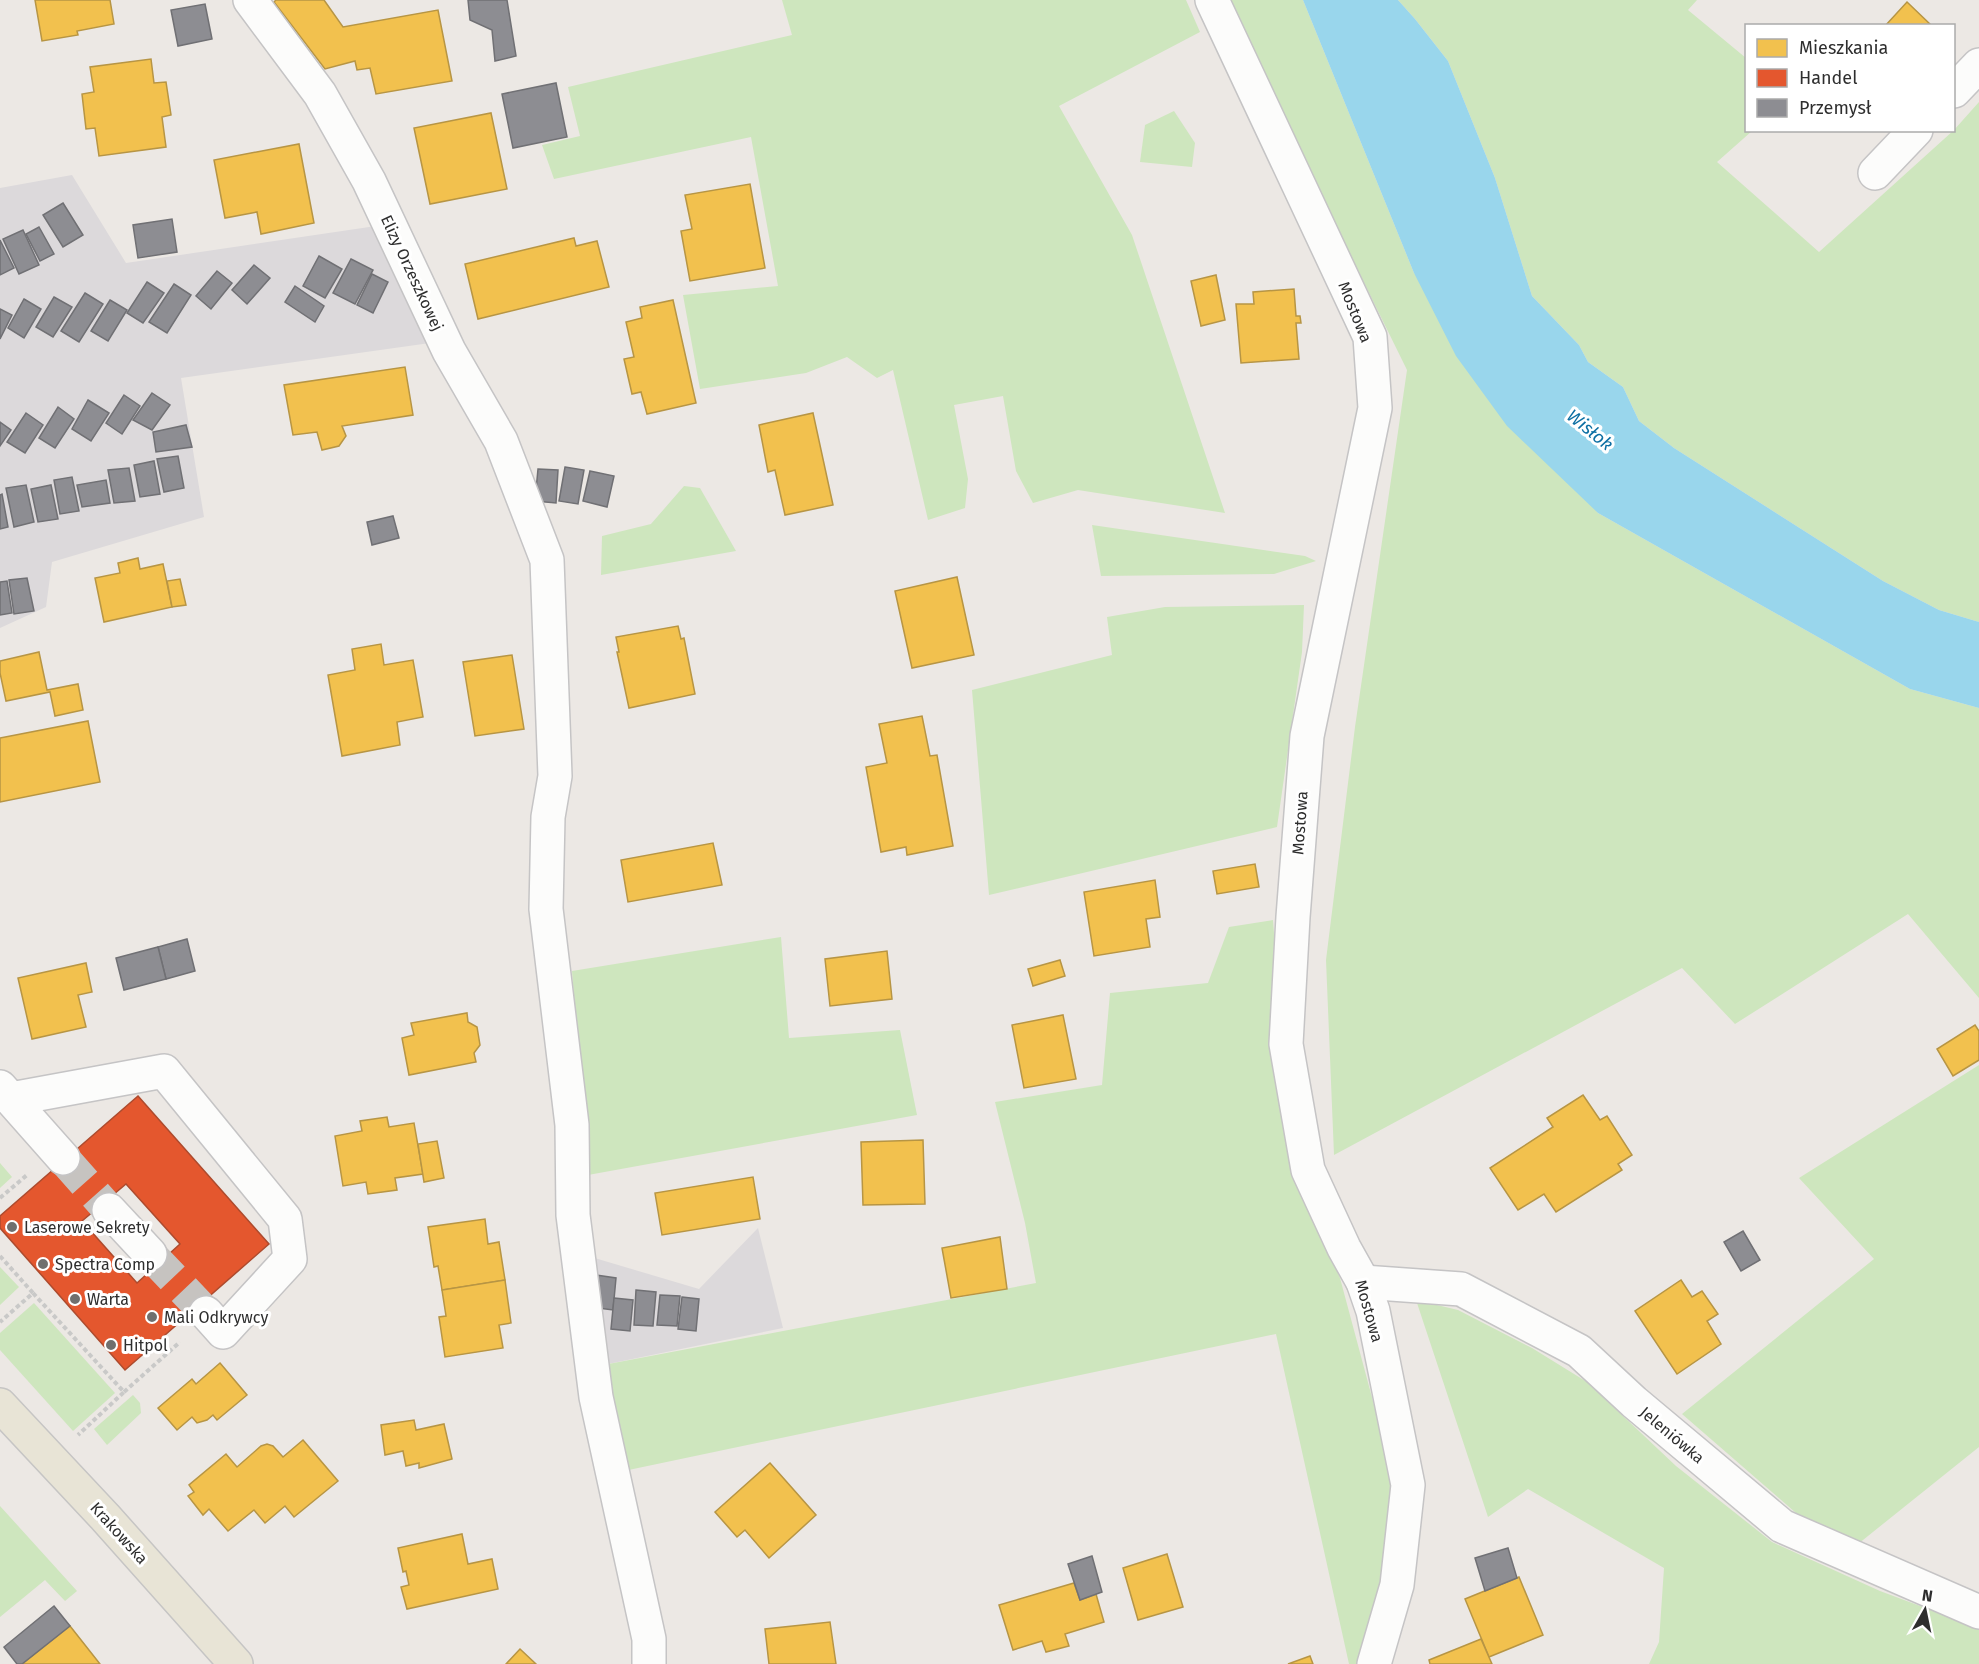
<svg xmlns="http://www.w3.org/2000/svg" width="1979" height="1664" font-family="'Fira Sans',sans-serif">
  <rect width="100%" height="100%" fill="#ece8e4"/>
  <!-- industrial -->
  <g fill="#dcd9db">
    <polygon points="72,175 126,263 376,226 430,343 181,378 204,517 52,562 46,607 0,628 0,188"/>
    <polygon points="758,1228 783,1328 603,1365 571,1251 699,1289"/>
  </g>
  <!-- green -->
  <g fill="#cee6be">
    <polygon points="782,0 1186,0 1200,32 1059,106 1132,235 1225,513 1078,490 1033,503 1016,471 1003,396 954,405 968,479 965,508 928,520 893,370 877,378 847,357 806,373 700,389 683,295 778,286 751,137 554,179 542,145 580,136 568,87 792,35"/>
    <polygon points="1227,0 1303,0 1414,273 1598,513 1910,689 1979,708 1979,998 1908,914 1735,1024 1682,968 1334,1155 1326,960 1355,727 1407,370 1279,110"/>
    <polygon points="1398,0 1697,0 1688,10 1746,58 1746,130 1752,131 1717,162 1819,252 1954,130 1979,102 1979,622 1939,610 1883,581 1674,448 1639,421 1623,387 1588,362 1579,345 1532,296 1495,178 1448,61 1415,19"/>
    <polygon points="1174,111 1195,143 1192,167 1140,162 1145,125"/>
    <polygon points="684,486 700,488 736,551 601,575 602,536 651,524"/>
    <polygon points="1092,525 1305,556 1316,561 1274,574 1101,576"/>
    <polygon points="1304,605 1302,652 1277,827 989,895 972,690 1112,655 1107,617 1165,607"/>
    <polygon points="1273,920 1292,1166 1340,1278 1396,1487 1382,1590 1358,1664 1349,1664 1276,1334 619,1472 603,1365 1036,1283 1025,1223 995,1102 1102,1085 1110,993 1208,983 1229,927"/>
    <polygon points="781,937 789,1038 900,1030 917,1115 588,1175 572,971"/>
    <polygon points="1979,1065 1979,1447 1858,1544 1796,1513 1682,1414 1874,1259 1799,1178"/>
    <polygon points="0,1163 12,1177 0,1188"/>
    <polygon points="0,1267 19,1287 0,1305"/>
    <polygon points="1416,1300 1458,1310 1532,1348 1587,1382 1676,1466 1772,1542 1880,1591 1979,1628 1979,1664 1649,1664 1659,1642 1664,1568 1528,1489 1488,1517"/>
    <polygon points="34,1303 115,1393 73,1431 0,1350 0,1333"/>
    <polygon points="133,1395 140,1403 141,1413 107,1445 94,1429"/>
    <polygon points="0,1506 77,1591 65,1601 45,1580 0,1617"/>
  </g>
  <!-- water -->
  <polygon fill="#99d6ec" points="1303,0 1398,0 1415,19 1448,61 1495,178 1532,296 1579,345 1588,362 1623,387 1639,421 1674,448 1883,581 1939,610 1979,622 1979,708 1910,689 1598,513 1507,426 1456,356 1414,273"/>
  <!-- homes -->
  <g fill="#f2c14e" stroke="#b79544" stroke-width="1.5">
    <polygon points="35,0 110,0 114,24 77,31 78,35 42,41"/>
    <polygon points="276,0 324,0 343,27 438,10 452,81 376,94 370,68 357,70 355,61 325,69 274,2"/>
    <polygon points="1907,2 1932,26 1885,26"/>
    <polygon points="151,59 154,83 166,82 171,115 162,117 166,147 99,156 95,128 86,129 82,94 94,92 90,67"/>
    <polygon points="491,113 507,189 430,204 414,128"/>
    <polygon points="299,144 314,223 261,234 257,212 225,218 214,160"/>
    <polygon points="750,184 765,268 690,281 681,231 692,229 685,195"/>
    <polygon points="574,238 576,246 597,241 609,287 478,319 465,264"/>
    <polygon points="1216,275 1225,320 1201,326 1191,281"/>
    <polygon points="1294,289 1296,316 1300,316 1301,323 1296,323 1299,359 1241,363 1236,304 1254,304 1253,292"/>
    <polygon points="673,300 696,403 647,414 641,392 632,394 624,359 634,357 626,322 642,318 640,307"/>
    <polygon points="405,367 413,415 342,426 346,436 339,446 322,450 317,432 293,435 284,385"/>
    <polygon points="813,413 833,505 785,515 775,470 768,472 759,425"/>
    <polygon points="138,558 140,569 163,564 172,607 104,622 95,578 120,573 118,563"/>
    <polygon points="957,577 974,655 912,668 895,591"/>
    <polygon points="180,579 186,605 172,607 167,581"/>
    <polygon points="678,626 681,639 684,638 695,694 629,708 617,652 619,652 616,637"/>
    <polygon points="381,644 384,665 413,660 423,717 397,722 400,745 342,756 328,675 355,670 352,649"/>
    <polygon points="39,652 47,690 78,684 83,710 55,716 50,692 6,701 0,673 0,661"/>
    <polygon points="512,655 524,729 475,736 463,662"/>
    <polygon points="922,716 930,756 937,755 953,846 907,855 906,847 881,852 866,767 887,763 879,724"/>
    <polygon points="88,721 100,782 0,802 0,738"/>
    <polygon points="713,843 722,885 628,902 621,860"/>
    <polygon points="1255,864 1259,887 1217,894 1213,871"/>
    <polygon points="1155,880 1160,917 1146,919 1150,947 1094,956 1084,892"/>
    <polygon points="887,951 892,999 830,1006 825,959"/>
    <polygon points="1060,960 1065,976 1033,986 1028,969"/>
    <polygon points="86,963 92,992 78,995 86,1027 32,1039 18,978"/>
    <polygon points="467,1013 468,1022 477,1027 480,1045 474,1053 476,1062 409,1075 402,1038 414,1035 411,1023"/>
    <polygon points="1063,1015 1076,1079 1024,1088 1012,1025"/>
    <polygon points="1975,1025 1979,1031 1979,1060 1953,1076 1937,1049"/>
    <polygon points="1583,1095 1600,1120 1607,1116 1632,1155 1618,1164 1622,1170 1556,1212 1544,1194 1518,1210 1490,1168 1553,1127 1547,1118"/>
    <polygon points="387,1117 389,1127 414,1123 423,1174 395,1178 397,1190 368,1194 366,1182 343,1186 335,1136 362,1131 360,1121"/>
    <polygon points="923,1140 925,1204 863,1205 861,1142"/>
    <polygon points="437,1141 444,1178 424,1182 418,1144"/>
    <polygon points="753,1177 760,1219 662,1235 655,1193"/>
    <polygon points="485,1219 488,1244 499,1242 505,1280 442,1290 438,1266 434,1267 428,1227"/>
    <polygon points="1000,1237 1007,1289 951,1298 942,1248"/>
    <polygon points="505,1280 511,1323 499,1325 503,1348 445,1357 439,1317 446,1316 442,1290"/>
    <polygon points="1681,1280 1692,1297 1702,1291 1718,1314 1707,1321 1721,1344 1677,1374 1635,1311"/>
    <polygon points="220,1363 247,1395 217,1420 213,1415 207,1420 197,1423 192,1417 177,1430 158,1408 192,1379 196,1384"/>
    <polygon points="414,1420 416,1430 444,1424 452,1459 419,1468 419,1463 406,1466 403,1451 385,1455 381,1425"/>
    <polygon points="303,1440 338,1481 294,1517 285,1506 265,1523 254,1510 228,1531 209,1509 203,1515 188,1496 194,1492 189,1485 226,1454 237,1467 261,1446 267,1444 273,1446 283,1457"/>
    <polygon points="770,1463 816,1515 769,1558 745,1530 737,1537 715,1512"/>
    <polygon points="462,1534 468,1564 492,1559 498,1589 407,1609 401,1587 409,1585 406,1571 403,1572 398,1548"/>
    <polygon points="1167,1554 1183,1607 1138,1620 1123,1568"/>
    <polygon points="1519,1577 1543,1635 1489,1657 1465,1599"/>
    <polygon points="1074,1583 1080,1600 1096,1594 1104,1622 1065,1634 1069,1646 1046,1652 1042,1641 1013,1650 999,1605"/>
    <polygon points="830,1622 836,1664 769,1664 765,1629"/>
    <polygon points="70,1626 100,1664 22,1664"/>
    <polygon points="1481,1639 1492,1664 1430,1664 1429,1660"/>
    <polygon points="520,1649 536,1664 506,1664"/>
    <polygon points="1310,1656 1313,1664 1288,1664"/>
  </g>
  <!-- shops -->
  <path fill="#e4572e" stroke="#ad4b2e" stroke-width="1.5" fill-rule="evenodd" d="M138,1096l131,148 -144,126 -125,-142v-12zM126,1184l54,60 -43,39 -55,-62z"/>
  <!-- industry -->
  <g fill="#8d8d92" stroke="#707074" stroke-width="1.5">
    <polygon points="468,0 507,0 516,56 495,61 492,30 470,20"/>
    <polygon points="205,4 212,39 178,46 171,10"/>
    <polygon points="556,83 567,137 513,148 502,94"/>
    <polygon points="63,203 83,235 63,247 43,215"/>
    <polygon points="172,219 177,252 138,258 133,225"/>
    <polygon points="39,227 54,254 40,261 26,234"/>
    <polygon points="23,230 39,265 19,274 3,239"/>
    <polygon points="0,240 14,268 0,275"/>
    <polygon points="319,256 342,269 325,298 303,286"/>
    <polygon points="351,259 373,270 355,304 333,293"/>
    <polygon points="254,265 270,278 247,304 232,290"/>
    <polygon points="217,271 232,283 211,309 196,296"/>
    <polygon points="372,274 388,282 373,313 357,305"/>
    <polygon points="147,282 164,293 143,323 127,313"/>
    <polygon points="174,284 191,295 167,333 149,322"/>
    <polygon points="295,286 324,306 315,322 285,302"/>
    <polygon points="85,293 103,304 79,342 61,331"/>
    <polygon points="54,297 72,307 53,337 36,327"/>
    <polygon points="24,299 41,309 24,338 8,328"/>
    <polygon points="110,300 127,310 108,341 91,331"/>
    <polygon points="0,309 12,315 0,339"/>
    <polygon points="152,393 170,405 152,430 133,420"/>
    <polygon points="124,395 140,406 122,434 106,423"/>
    <polygon points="88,400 109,413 91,441 72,429"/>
    <polygon points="58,407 74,419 55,448 39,438"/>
    <polygon points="26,413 43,425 25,453 7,442"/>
    <polygon points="0,422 11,430 0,446"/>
    <polygon points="186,425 192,447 156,452 153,432"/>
    <polygon points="178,456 184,488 164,492 157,459"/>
    <polygon points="154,461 160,494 140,497 134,465"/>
    <polygon points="565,467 584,470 578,504 559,501"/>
    <polygon points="129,468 135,501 114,503 108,470"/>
    <polygon points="538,469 558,470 556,503 535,501"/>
    <polygon points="590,471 614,476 607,507 583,501"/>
    <polygon points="72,477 79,511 60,514 54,480"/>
    <polygon points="106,480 110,503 82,507 77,485"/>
    <polygon points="26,485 34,522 14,527 6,488"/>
    <polygon points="51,485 58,519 38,522 31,489"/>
    <polygon points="2,494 8,527 0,529 0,495"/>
    <polygon points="393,516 399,538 372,545 367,522"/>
    <polygon points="27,578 34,611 14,614 9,580"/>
    <polygon points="7,581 12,613 0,615 0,582"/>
    <polygon points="187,939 195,971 166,979 158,947"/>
    <polygon points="158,947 166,979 124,990 116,958"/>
    <polygon points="1743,1231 1760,1260 1741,1271 1724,1242"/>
    <polygon points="596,1275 616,1278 613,1310 591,1307"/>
    <polygon points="636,1290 656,1292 653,1326 634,1325"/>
    <polygon points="660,1295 680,1296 677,1326 657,1325"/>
    <polygon points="682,1297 699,1299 696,1331 678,1329"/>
    <polygon points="614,1298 633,1300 630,1331 611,1329"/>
    <polygon points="1508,1548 1517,1578 1485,1591 1475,1558"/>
    <polygon points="1092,1556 1102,1592 1080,1600 1068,1564"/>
    <polygon points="54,1606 70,1626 22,1664 17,1664 4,1647"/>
  </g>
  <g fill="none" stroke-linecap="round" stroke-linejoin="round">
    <!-- minor-tunnel -->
    <g stroke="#c6c3c0" stroke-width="33" stroke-dasharray="33 16" stroke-linecap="butt">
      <polyline points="63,1158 109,1210"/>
      <polyline points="150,1254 206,1313"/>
    </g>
    <defs>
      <g id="minor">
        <polyline points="250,0 320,94 369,181 449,351 501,441 547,560 555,776 548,817 546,909 572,1125 573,1215 596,1397 649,1639 649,1664"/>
        <polyline points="1212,0 1370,337 1375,408 1307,736 1293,917 1286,1044 1308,1170 1344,1248 1363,1282 1373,1311 1408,1485 1397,1585 1374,1664"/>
        <polyline points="1954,91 1979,65"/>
        <polyline points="1875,173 1916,130"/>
        <polyline points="0,1087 63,1158"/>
        <polyline points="11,1099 164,1071 285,1219 290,1259 223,1332 206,1313"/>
        <polyline points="109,1210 150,1254"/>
        <polyline points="1363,1282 1461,1289 1579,1351 1634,1402 1782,1526 1979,1612"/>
      </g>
      <polyline id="major" points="0,1405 105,1517 236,1664"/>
    </defs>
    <!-- minor casing -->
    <use href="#minor" stroke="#c5c4c5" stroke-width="36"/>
    <!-- major casing -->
    <use href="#major" stroke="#c6c5c4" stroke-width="36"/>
    <!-- path -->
    <g stroke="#c9c9c8" stroke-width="4" stroke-dasharray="4.5 3" stroke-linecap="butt">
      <polyline points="0,1198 27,1175"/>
      <polyline points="0,1256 33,1293 0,1322"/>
      <polyline points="33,1293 124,1392 78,1435"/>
      <polyline points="124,1392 180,1342"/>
    </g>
    <!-- minor -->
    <use href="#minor" stroke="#fcfcfb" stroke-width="33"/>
    <!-- major -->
    <use href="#major" stroke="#e8e4d6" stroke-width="33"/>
  </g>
  <!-- markers -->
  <g fill="#706f6e" stroke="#fff" stroke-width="2">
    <circle cx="12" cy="1227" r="6"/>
    <circle cx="43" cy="1264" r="6"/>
    <circle cx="75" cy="1299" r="6"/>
    <circle cx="152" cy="1317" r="6"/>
    <circle cx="111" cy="1345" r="6"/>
  </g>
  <g text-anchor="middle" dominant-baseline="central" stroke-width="6" stroke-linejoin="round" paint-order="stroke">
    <!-- street labels -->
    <g font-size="16" fill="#2e2e2e" stroke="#fff">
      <text transform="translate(412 273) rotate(65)">Elizy Orzeszkowej</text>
      <text transform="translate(1355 312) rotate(68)">Mostowa</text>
      <text transform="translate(1300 823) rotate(-86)">Mostowa</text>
      <text transform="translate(1369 1311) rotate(74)">Mostowa</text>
      <text transform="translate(1672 1435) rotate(40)">Jeleniówka</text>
      <text transform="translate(119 1533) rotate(48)">Krakowska</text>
    </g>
    <!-- poi labels -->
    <g font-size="16" fill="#2e2e2e" stroke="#fff" text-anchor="start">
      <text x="24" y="1227">Laserowe Sekrety</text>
      <text x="55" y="1264">Spectra Comp</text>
      <text x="87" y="1299">Warta</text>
      <text x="164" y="1317">Mali Odkrywcy</text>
      <text x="123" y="1345">Hitpol</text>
    </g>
    <!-- water labels -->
    <g font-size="18" font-style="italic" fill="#0d6fa3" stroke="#fff">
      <text transform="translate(1590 430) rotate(39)">Wisłok</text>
    </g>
  </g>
  <!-- legend -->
  <rect x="1745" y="24" width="210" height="108" fill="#ffffff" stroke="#ababab" stroke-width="1.5"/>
  <rect x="1757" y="39" width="30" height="18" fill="#f2c14e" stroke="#ababab" stroke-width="1.5"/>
  <text x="1799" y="54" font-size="18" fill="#2e2e2e">Mieszkania</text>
  <rect x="1757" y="69" width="30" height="18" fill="#e4572e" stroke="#ababab" stroke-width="1.5"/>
  <text x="1799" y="84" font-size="18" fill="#2e2e2e">Handel</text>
  <rect x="1757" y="99" width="30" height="18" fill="#8d8d92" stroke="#ababab" stroke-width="1.5"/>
  <text x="1799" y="114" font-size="18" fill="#2e2e2e">Przemysł</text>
  <!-- north arrow -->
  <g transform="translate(1925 1610) rotate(9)" stroke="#ffffff" stroke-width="4.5" paint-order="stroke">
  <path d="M0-4.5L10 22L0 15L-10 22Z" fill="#2e2e2e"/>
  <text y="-9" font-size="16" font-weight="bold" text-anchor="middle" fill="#2e2e2e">N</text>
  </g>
</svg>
